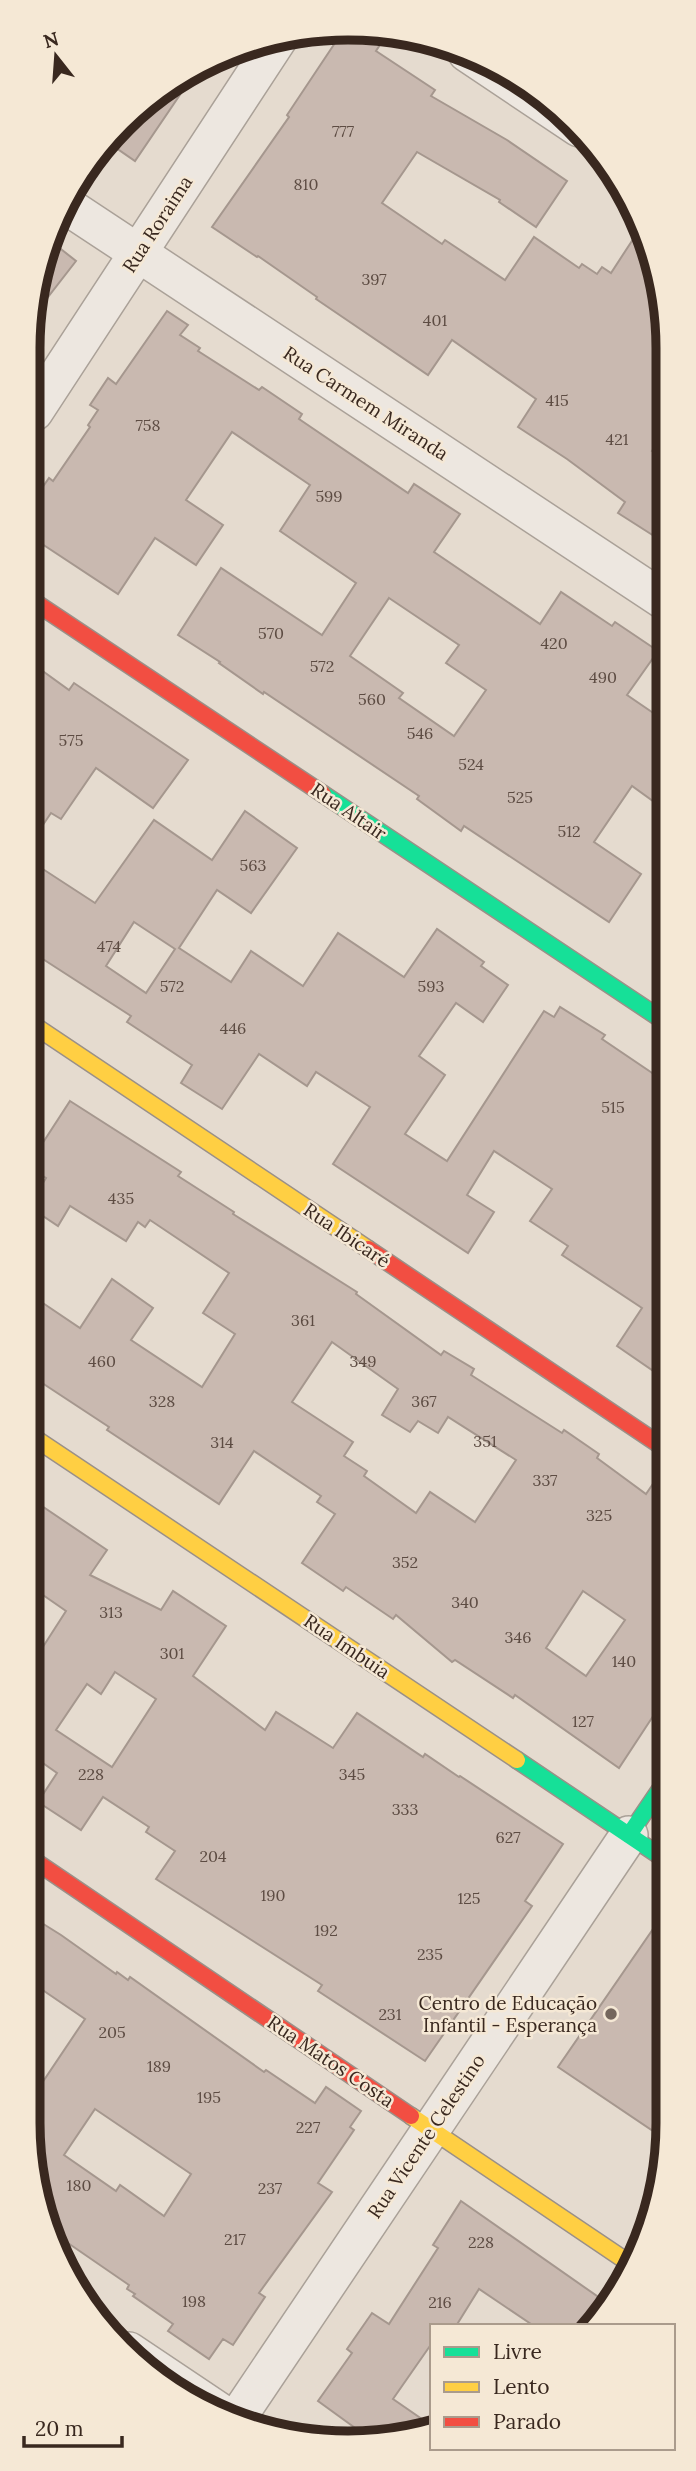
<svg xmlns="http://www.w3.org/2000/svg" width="696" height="2471" font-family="Lora,serif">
  <rect width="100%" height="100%" fill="#e5dbcf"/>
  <!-- building -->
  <g fill="#c9b9b0" stroke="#a5978e" stroke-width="2" fill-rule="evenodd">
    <polygon points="341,34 387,34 376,51 435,90 431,96 507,140 567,181 536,227 499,202 500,200 417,152 382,203 442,244 445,240 505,280 534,237 579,268 582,264 597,274 602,267 611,273 641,227 665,307 665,431 652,451 665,460 665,543 618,513 625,502 567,459 518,427 536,399 452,340 428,375 316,299 317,297 258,256 257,257 212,227 289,117 287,115"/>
    <polygon points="185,76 190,80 135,161 109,143 170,82"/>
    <polygon points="52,242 76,261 34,315 34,286"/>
    <path d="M167,311l21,14 -8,10 20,13 -2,3 61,39 3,-3 40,27 -3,5 109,74 6,-9 46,30 -26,38 106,72 21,-32 51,34 3,-4 43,29 -31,44 38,26 -1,88 -32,-23 -38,56 47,32 -32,48 -145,-96 -3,5 -44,-32 2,-3 -155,-104 -1,2 -44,-31 1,-1 -42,-27 43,-67 101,67 34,-52 -76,-52 30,-46 -78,-53 -46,68 37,25 -27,40 -41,-27 -37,56 -85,-56v-37l16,-23 4,3 37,-54 -2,-2 10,-15 -8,-5 18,-27 8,6zM389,598l70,47 -13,18 40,27 -32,46 -55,-38 4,-5 -53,-37z"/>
    <polygon points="33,664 69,690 74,683 188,760 153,808 96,768 61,819 51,813 32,841"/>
    <path d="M245,811l52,37 -46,65 -34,-23 -38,58 52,34 20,-31 52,35 35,-53 66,44 33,-48 47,33 -3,4 27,19 -25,37 -27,-19 -37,53 26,19 -40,59 42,27 97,-150 10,6 6,-10 45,28 -3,4 62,42 -1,273 -11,16 -35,-24 25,-38 -80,-53 6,-9 -38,-25 22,-32 -58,-38 -27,44 27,17 -26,41 -135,-89 37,-57 -54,-35 -9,14 -48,-32 -37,55 -41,-26 11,-18 -65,-43 4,-6 -99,-64v-90l63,41 59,-83 58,40zM134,922l41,27 -29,44 -40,-27z"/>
    <path d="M70,1101l111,71 -3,4 56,36 -1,2 124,78 -1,2 85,61 3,-4 30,18 -3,6 91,58 2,-3 35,24 -2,4 49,36 17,-25v232l-44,67 -104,-73 -2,3 -58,-38 -3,2 -56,-47 -3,4 -47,-32 -3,4 -41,-28 33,-49 -18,-12 4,-6 -67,-45 -35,53 -112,-74 2,-3 -79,-52 1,-80 49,33 32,-49 41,29 -22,32 71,47 33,-53 -32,-21 26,-40 -79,-53 -5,7 -7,-5 -12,19 -56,-35 -12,20 -27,-18v-6l15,-24 -15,-10v-7zM332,1342l66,47 -16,26 28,17 8,-11 20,12 10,-16 68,43 -41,62 -45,-30 -14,21 -52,-37 3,-5 -23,-15 9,-14 -61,-40zM583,1591l42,29 -39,56 -40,-28z"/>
    <path d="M30,1498l77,52 -17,25 71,35 12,-19 53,35 -33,50 72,54 11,-18 57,36 24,-35 66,44 2,-3 34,23 1,-1 103,68 -38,57 7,5 -107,155 -107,-70 4,-6 -166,-106 19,-28 -29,-19 3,-5 -46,-30 -22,33 -43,-28 19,-29 -20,-14 -8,12 1,-104 36,-56 -36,-25zM115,1672l41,27 -44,68 -56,-37 31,-46 14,10z"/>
    <path d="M29,1915l32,20 55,39 1,-2 11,8 2,-3 134,95 2,-2 49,33 11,-16 35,24 -11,16 4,3 -36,53 14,9 -73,101 6,4 -32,48 -10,-6 -14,20 -41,-28 5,-7 -40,-28 2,-2 -8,-5 2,-4 -80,-55 -21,-107v-54l16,11 41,-61 -57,-39zM95,2109l96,65 -27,42 -44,-31 -4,6 -52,-36z"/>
    <polygon points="662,1916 662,2137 558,2067"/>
    <polygon points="461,2201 607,2303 588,2326 534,2326 479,2289 456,2326 432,2326 432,2343 393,2399 432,2426 432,2432 369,2438 318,2401 352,2353 347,2349 372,2313 389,2324 438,2248 433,2245"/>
  </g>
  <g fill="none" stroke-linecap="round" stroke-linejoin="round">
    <defs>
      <g id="street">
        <polyline points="467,53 579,128"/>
        <polyline points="67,206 665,601"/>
        <polyline points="34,412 280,36"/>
        <polyline points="129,2351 223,2414"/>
        <polyline points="237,2418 629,1835"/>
      </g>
      <g id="fast">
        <polyline points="323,794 664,1021"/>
        <polyline points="517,1760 663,1858"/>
        <polyline points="629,1835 663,1785"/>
      </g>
      <g id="slow">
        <polyline points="32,1024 368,1249"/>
        <polyline points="30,1435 517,1760"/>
        <polyline points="411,2116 632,2265"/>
      </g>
      <g id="jam">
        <polyline points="33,601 323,794"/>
        <polyline points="368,1249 663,1447"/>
        <polyline points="29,1857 411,2116"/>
      </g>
    </defs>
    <!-- street casing -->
    <use href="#street" stroke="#aaa198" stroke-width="40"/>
    <!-- fast casing -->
    <use href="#fast" stroke="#9a9088" stroke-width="19"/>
    <!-- slow casing -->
    <use href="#slow" stroke="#9a9088" stroke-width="19"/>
    <!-- jam casing -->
    <use href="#jam" stroke="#9a9088" stroke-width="19"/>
    <!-- street -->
    <use href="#street" stroke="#ede7e0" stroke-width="37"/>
    <!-- fast -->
    <use href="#fast" stroke="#16e098" stroke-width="16"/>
    <!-- slow -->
    <use href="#slow" stroke="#ffcf43" stroke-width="16"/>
    <!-- jam -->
    <use href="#jam" stroke="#f24e42" stroke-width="16"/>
  </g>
  <!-- markers -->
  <circle fill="#75675d" stroke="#f5e8d5" stroke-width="2.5" cx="611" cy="2014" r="7"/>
  <g text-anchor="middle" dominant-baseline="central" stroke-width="5" stroke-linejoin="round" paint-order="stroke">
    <!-- number labels -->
    <g font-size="16" fill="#5d4c43">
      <text x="343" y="131">777</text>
      <text x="306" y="184">810</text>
      <text x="374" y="279">397</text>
      <text x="435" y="320">401</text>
      <text x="557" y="400">415</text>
      <text x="148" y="425">758</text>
      <text x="617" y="439">421</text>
      <text x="329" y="496">599</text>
      <text x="271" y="633">570</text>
      <text x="554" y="643">420</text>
      <text x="322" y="666">572</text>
      <text x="603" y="677">490</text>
      <text x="372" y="699">560</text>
      <text x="420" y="733">546</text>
      <text x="71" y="740">575</text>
      <text x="471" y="764">524</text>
      <text x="520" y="797">525</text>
      <text x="569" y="831">512</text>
      <text x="253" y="865">563</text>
      <text x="109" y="946">474</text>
      <text x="172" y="986">572</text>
      <text x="431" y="986">593</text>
      <text x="233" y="1028">446</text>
      <text x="613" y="1107">515</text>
      <text x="121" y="1198">435</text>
      <text x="303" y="1320">361</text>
      <text x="102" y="1361">460</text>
      <text x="363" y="1361">349</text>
      <text x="162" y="1401">328</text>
      <text x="424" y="1401">367</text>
      <text x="485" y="1441">351</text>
      <text x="222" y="1442">314</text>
      <text x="545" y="1480">337</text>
      <text x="599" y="1515">325</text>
      <text x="405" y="1562">352</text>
      <text x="465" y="1602">340</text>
      <text x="111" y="1612">313</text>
      <text x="518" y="1637">346</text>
      <text x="172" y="1653">301</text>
      <text x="624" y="1661">140</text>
      <text x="583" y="1721">127</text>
      <text x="91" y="1774">228</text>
      <text x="352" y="1774">345</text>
      <text x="405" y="1809">333</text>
      <text x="508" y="1837">627</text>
      <text x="213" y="1856">204</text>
      <text x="273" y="1895">190</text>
      <text x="469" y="1898">125</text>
      <text x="326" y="1930">192</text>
      <text x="430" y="1954">235</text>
      <text x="390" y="2014">231</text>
      <text x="112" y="2032">205</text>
      <text x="159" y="2066">189</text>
      <text x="209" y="2097">195</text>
      <text x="308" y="2127">227</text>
      <text x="79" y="2185">180</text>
      <text x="270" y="2188">237</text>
      <text x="235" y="2239">217</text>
      <text x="481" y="2242">228</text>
      <text x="194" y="2301">198</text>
      <text x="440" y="2302">216</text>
    </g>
    <!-- street labels -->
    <g font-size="19" fill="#39281f" stroke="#f5e8d5">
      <text transform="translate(157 224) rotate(-57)">Rua Roraima</text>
      <text transform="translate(366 403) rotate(33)">Rua Carmem Miranda</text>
      <text transform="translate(349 811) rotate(34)">Rua Altair</text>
      <text transform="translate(347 1235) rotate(34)">Rua Ibicaré</text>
      <text transform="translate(347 1646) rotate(34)">Rua Imbuia</text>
      <text transform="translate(331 2061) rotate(34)">Rua Matos Costa</text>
      <text transform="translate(426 2136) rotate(-56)">Rua Vicente Celestino</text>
    </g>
    <!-- poi labels -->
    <g font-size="19" fill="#39281f" stroke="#f5e8d5" text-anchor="end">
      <text x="597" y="2003">Centro de Educação<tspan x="597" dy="22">Infantil - Esperança</tspan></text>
    </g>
  </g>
  <!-- crop -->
  <path d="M0 0H696V2471H0ZM348 40H348A308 308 0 0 1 656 348V2123A308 308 0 0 1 348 2431H348A308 308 0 0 1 40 2123V348A308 308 0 0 1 348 40Z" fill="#f5e8d5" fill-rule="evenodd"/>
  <path fill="none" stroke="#39281f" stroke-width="9" d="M348 40H348A308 308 0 0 1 656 348V2123A308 308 0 0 1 348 2431H348A308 308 0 0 1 40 2123V348A308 308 0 0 1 348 40Z"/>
  <!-- legend -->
  <rect x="430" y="2324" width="245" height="126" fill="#f5e8d5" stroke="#aa9b8c" stroke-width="2"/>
  <rect x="444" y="2347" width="35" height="10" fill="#16e098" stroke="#aa9b8c" stroke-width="2"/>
  <text x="493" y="2359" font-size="21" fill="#39281f">Livre</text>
  <rect x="444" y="2382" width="35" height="10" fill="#ffcf43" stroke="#aa9b8c" stroke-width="2"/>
  <text x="493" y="2394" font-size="21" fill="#39281f">Lento</text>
  <rect x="444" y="2417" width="35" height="10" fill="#f24e42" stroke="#aa9b8c" stroke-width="2"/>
  <text x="493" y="2429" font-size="21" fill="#39281f">Parado</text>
  <!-- north arrow -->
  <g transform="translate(56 56) rotate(343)" stroke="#f5e8d5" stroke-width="5" paint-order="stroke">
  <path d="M0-5L12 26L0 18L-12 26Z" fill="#39281f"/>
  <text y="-10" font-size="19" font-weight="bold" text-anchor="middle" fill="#39281f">N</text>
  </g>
  <!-- scale -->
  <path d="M24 2436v10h98v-10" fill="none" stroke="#39281f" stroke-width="3.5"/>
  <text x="35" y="2436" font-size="21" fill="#39281f" stroke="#f5e8d5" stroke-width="5" paint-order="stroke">20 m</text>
</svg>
